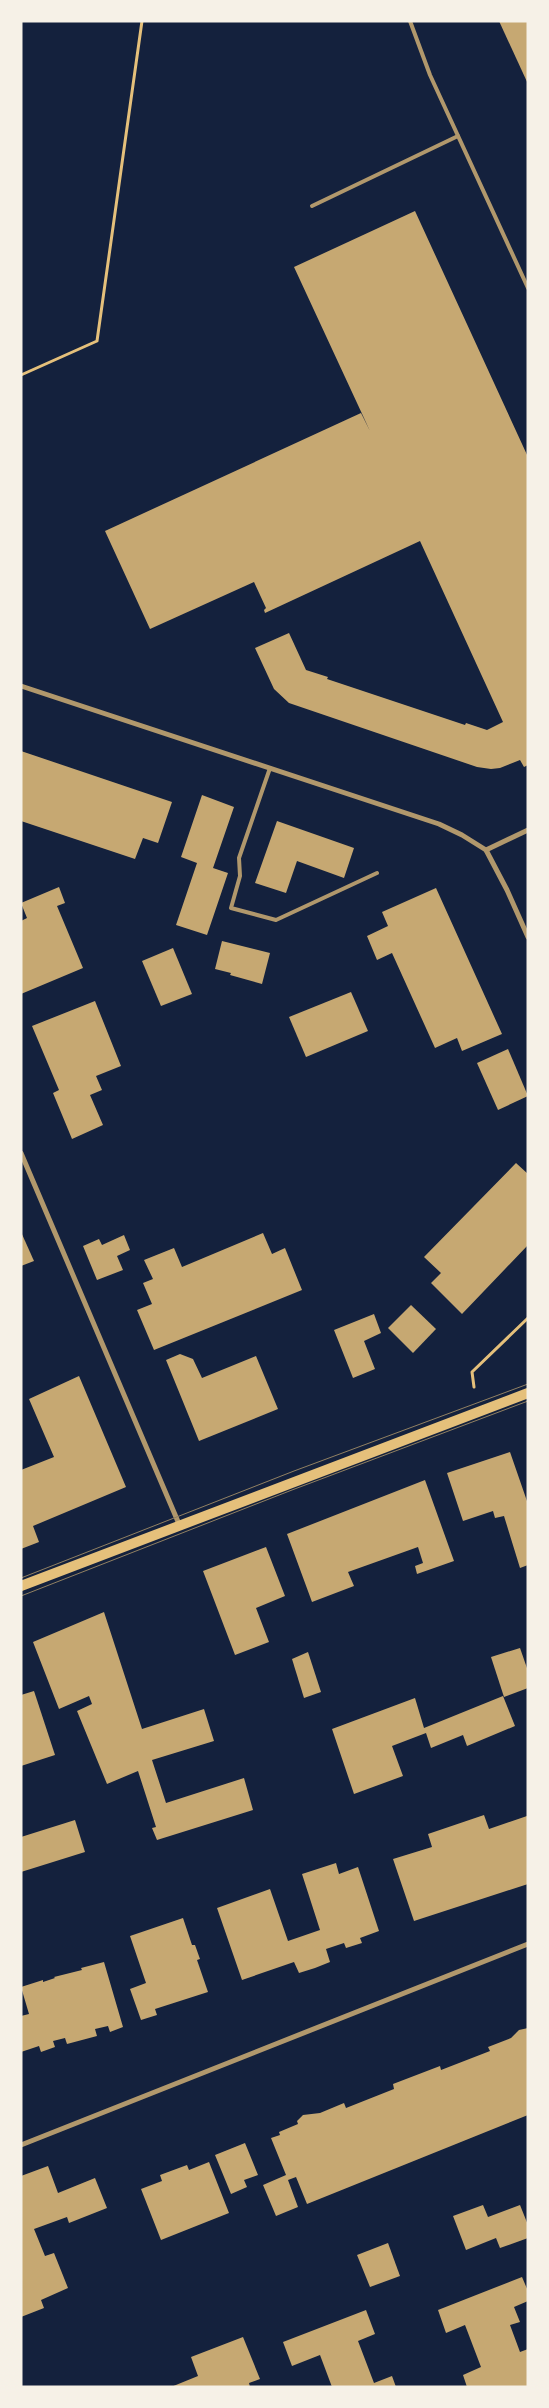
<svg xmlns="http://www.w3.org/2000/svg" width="549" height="2408" font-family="'Fira Sans',sans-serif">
  <rect width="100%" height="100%" fill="#14213d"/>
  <!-- building -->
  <g fill="#c6a872">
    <polygon points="499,21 528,21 528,84"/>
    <polygon points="415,211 528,457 528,765 524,767 520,760 500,768 491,769 477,767 289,703 274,689 255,648 289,633 306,670 328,677 327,679 465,725 466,723 487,730 503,722 420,541 265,613 264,610 266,608 254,582 150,629 105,531 361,413 370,431 294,267"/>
    <polygon points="21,751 172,802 158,843 143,838 135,859 21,821"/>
    <polygon points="202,795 234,807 213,868 228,873 207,935 176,925 197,863 181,857"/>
    <polygon points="277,821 354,848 344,878 297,861 286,893 255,883"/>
    <polygon points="59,887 65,903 57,906 83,968 21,994 21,921 27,918 21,903"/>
    <polygon points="436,888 502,1034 462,1051 457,1038 435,1048 392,953 377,960 367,936 388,926 382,912"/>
    <polygon points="222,941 270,953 262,984 230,975 231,973 215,969"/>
    <polygon points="173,948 192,994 161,1006 142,961"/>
    <polygon points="351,992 368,1031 306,1057 289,1017"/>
    <polygon points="95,1001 121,1066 96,1076 102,1090 90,1095 103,1125 72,1139 53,1093 59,1090 32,1026"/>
    <polygon points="508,1049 528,1096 498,1110 477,1063"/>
    <polygon points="516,1163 528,1174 528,1245 462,1314 431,1283 441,1273 424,1257"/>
    <polygon points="21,1232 34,1261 21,1266"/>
    <polygon points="263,1233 272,1254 285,1248 302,1290 154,1350 137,1310 152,1304 143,1283 153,1279 144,1260 174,1248 182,1267"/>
    <polygon points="124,1235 130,1250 117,1256 123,1270 97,1280 83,1246 99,1239 102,1245"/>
    <polygon points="411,1305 436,1329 413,1353 388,1328"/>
    <polygon points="374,1314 381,1333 364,1341 375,1369 353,1378 334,1330"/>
    <polygon points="180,1354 193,1359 202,1378 256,1356 278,1409 199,1441 166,1360"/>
    <polygon points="79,1376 126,1487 33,1526 39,1542 21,1549 21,1470 54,1457 29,1399"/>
    <polygon points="510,1452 528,1504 528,1565 520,1568 504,1516 495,1518 493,1511 463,1521 447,1473"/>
    <polygon points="425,1480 454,1561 417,1574 415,1566 423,1563 418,1547 348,1572 354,1586 312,1602 287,1534"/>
    <polygon points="266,1547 285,1596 256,1608 269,1642 235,1655 203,1571"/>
    <polygon points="104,1612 142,1729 204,1709 214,1741 152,1760 166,1803 244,1778 253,1810 157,1840 152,1828 156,1827 138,1771 107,1784 77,1711 92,1704 89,1696 59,1709 33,1642"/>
    <polygon points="520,1648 528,1671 528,1688 504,1697 491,1657"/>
    <polygon points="308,1652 321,1692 304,1698 292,1659"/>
    <polygon points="34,1691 55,1755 21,1766 21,1695"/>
    <polygon points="503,1696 515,1726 467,1746 463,1735 431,1748 426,1733 392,1746 403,1776 354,1794 332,1729 415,1698 424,1728"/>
    <polygon points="484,1815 489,1829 527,1816 528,1884 414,1921 393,1859 432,1847 428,1834"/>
    <polygon points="75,1820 85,1852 21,1872 21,1837"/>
    <polygon points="336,1863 339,1874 358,1867 379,1931 360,1938 362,1943 346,1948 344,1943 326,1949 330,1962 315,1968 299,1973 294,1962 242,1980 217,1908 270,1889 288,1941 320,1930 302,1874"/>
    <polygon points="183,1918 192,1945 195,1945 200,1959 197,1960 208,1992 155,2009 157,2015 141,2020 130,1989 146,1983 130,1936"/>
    <polygon points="104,1962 123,2027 110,2032 108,2026 95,2029 97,2036 67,2044 65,2038 53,2041 55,2047 41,2052 39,2046 21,2052 21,2016 29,2014 21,1987 43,1980 43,1982 55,1978 54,1977 82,1970 81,1968"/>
    <polygon points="528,2028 528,2115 307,2204 296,2177 288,2180 298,2207 276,2216 263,2185 286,2175 271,2138 280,2135 279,2132 298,2124 297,2121 303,2115 320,2113 344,2103 346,2108 394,2089 393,2084 440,2066 441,2070 490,2051 488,2047 511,2038 519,2030"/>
    <polygon points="245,2143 258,2175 244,2180 247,2187 231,2194 215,2155"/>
    <polygon points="209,2162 229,2213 161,2240 141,2189 162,2181 160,2175 187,2165 189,2170"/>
    <polygon points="48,2166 58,2193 95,2178 107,2208 69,2223 67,2217 34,2229 45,2256 54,2253 68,2288 41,2300 44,2308 21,2317 21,2176"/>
    <polygon points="483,2205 488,2217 520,2205 528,2225 528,2238 500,2248 496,2238 466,2250 453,2216"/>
    <polygon points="388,2243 400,2276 370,2287 357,2255"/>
    <polygon points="522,2277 528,2291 528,2301 514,2307 520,2322 510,2325 520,2352 528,2349 528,2387 467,2387 463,2375 481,2367 465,2325 446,2333 438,2310"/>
    <polygon points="366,2310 375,2334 358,2341 374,2383 392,2376 396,2387 332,2387 320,2355 292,2366 283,2342"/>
    <polygon points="243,2337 260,2379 249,2383 250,2387 171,2387 198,2376 191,2357"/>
  </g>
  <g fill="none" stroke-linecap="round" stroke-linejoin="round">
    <!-- path -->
    <g stroke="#e5c07b" stroke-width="3">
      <polyline points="21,375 97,341 142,21"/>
      <polyline points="474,1387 472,1372 528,1318"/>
    </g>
    <!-- service -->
    <g stroke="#b1986c" stroke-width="4">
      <polyline points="410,21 430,75 528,288"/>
      <polyline points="312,206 458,136"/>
      <polyline points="270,768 239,858 240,876 231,908 276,920 377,873"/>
    </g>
    <!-- minor -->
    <g stroke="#b1986c" stroke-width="5">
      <polyline points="21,686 439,824 462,835 486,850 507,890 528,937"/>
      <polyline points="486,850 528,830"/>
      <polyline points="21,1153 179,1524"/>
      <polyline points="21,2145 528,1944"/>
    </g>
    <!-- secondary -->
    <polyline stroke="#e5c07b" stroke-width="10" points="21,1586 528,1393"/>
    <!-- tram -->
    <g stroke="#918062" stroke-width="1">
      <polyline points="21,1578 294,1471 528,1384"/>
      <polyline points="21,1596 292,1490 528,1401"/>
    </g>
  </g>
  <!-- border -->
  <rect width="549" height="2408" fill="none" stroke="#f6f1e7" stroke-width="45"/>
</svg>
